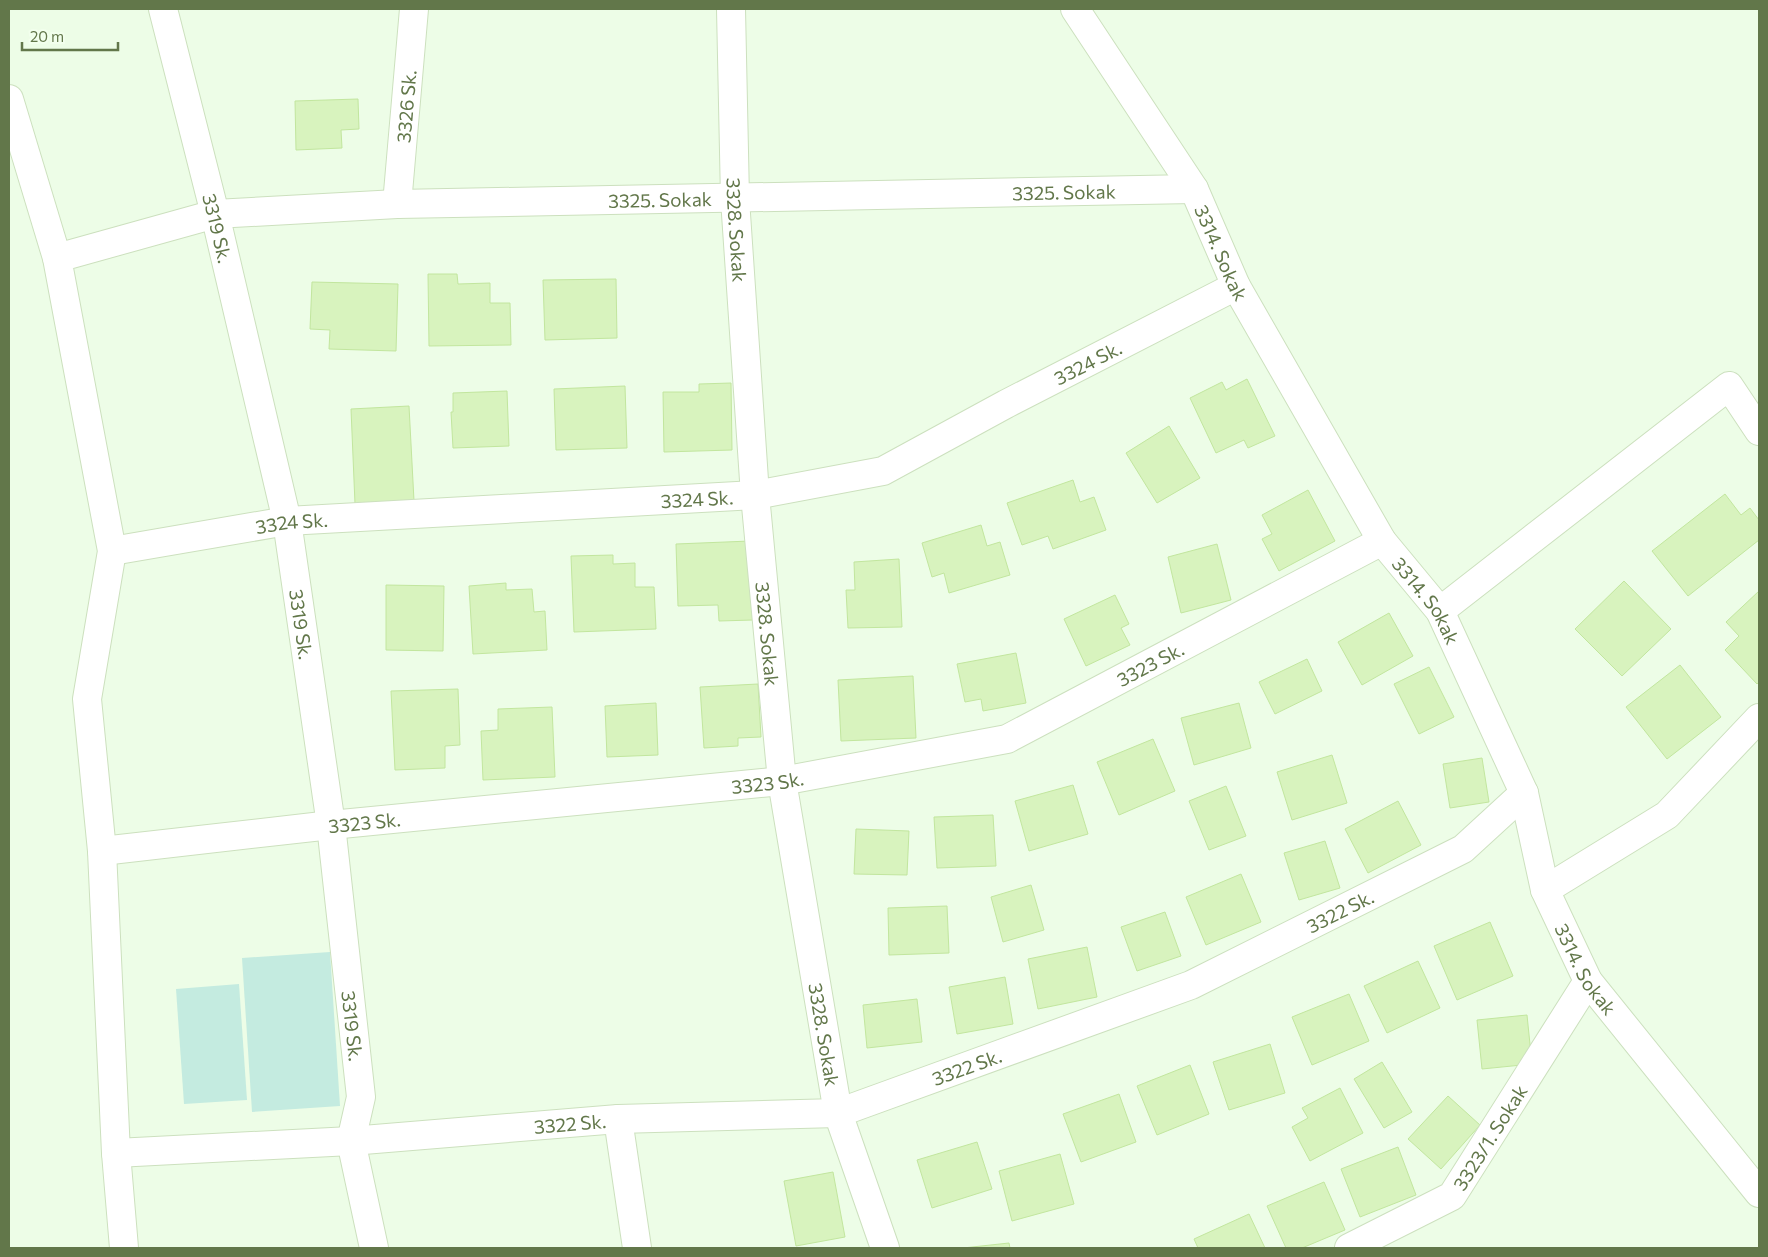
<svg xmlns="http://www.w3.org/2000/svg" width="1768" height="1257" font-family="Commissioner,sans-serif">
  <rect width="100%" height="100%" fill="#edfde7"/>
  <!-- green -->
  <g fill="#c4ebe0">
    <polygon points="330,952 340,1106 252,1112 242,958"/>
    <polygon points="239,984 247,1100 184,1104 176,989"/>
  </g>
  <!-- building -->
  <g fill="#d8f3be" stroke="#c2e69e">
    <polygon points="358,99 359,129 341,130 342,148 296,150 295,101"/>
    <polygon points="428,274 457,274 458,284 490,283 490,303 510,303 511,345 429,346"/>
    <polygon points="616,279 617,338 545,340 543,280"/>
    <polygon points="312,282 398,284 396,351 329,349 330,330 310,329"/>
    <polygon points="1247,379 1275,436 1248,448 1244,440 1216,453 1190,398 1222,382 1226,390"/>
    <polygon points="731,383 732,450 664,452 663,392 699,392 699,384"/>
    <polygon points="625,386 627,448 556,450 554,389"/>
    <polygon points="507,391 509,446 453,448 451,412 453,412 453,393"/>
    <polygon points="409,406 414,501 355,504 351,409"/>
    <polygon points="1169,426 1200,478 1157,503 1126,453"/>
    <polygon points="1073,480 1080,502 1094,497 1106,530 1053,549 1048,536 1022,545 1007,503"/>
    <polygon points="1308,490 1335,541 1279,571 1262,539 1272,534 1262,515"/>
    <polygon points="1725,494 1741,515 1750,508 1759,520 1759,540 1688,596 1652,551"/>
    <polygon points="981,525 987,546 1000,542 1010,575 949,593 944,573 932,577 922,543"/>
    <polygon points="750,541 753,620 719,621 718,605 678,606 676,544"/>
    <polygon points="1217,544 1231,600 1181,613 1168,557"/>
    <polygon points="613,555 613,564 635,563 635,587 654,587 656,629 574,632 571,556"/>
    <polygon points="899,559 902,627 848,628 846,590 855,590 854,562"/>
    <polygon points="1624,581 1671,629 1622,676 1575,629"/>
    <polygon points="506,583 506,590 532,589 534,612 545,611 547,650 473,654 469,586"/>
    <polygon points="386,585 444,586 443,651 386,650"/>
    <polygon points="1759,591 1759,682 1757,684 1725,650 1739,636 1726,622"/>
    <polygon points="1115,595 1129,624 1121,628 1130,645 1086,666 1064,619"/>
    <polygon points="1389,613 1413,656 1362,685 1338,642"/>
    <polygon points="1016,653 1026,703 983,711 981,699 965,702 957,664"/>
    <polygon points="1307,659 1322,691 1275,714 1259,682"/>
    <polygon points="1680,665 1721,717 1667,759 1626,707"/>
    <polygon points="1429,667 1454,717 1419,734 1394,684"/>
    <polygon points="913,676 916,738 841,741 838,680"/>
    <polygon points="758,684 761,737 738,738 738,746 704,748 700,687"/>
    <polygon points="458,689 460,745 445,746 445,768 395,770 391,691"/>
    <polygon points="656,703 658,755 607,757 605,706"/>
    <polygon points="1239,703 1251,748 1194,765 1181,718"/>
    <polygon points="552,707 555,777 483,780 481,731 498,730 498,709"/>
    <polygon points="1153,739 1175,791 1119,815 1097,762"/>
    <polygon points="1332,755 1347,803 1292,820 1277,772"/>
    <polygon points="1482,758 1489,802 1450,808 1443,764"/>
    <polygon points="1073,785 1088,834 1029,851 1015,801"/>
    <polygon points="1226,786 1246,836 1209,850 1189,801"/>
    <polygon points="1398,801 1421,845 1368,873 1345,829"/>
    <polygon points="993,815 996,866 937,868 934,817"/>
    <polygon points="856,829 909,831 907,875 854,874"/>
    <polygon points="1325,841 1340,888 1299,900 1284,853"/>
    <polygon points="1241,874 1261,922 1206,945 1186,897"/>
    <polygon points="1031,885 1044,930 1003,942 991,897"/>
    <polygon points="947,906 949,953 889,955 888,908"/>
    <polygon points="1165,912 1181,956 1137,971 1121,927"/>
    <polygon points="1490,922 1513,976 1457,1000 1434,946"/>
    <polygon points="1087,947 1097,997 1038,1009 1028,959"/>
    <polygon points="1418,961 1440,1008 1387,1033 1364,986"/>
    <polygon points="1005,977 1013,1024 957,1034 949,987"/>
    <polygon points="1349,994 1369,1041 1312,1065 1292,1017"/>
    <polygon points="917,999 922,1042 867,1048 863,1005"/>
    <polygon points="1527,1015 1532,1064 1482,1069 1477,1020"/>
    <polygon points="1270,1044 1285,1093 1229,1110 1213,1062"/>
    <polygon points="1382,1062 1412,1112 1384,1128 1354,1079"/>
    <polygon points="1190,1065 1209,1114 1157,1135 1137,1086"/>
    <polygon points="1340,1088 1363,1133 1310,1161 1292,1127 1308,1118 1302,1108"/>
    <polygon points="1119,1094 1136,1142 1081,1162 1063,1114"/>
    <polygon points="1448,1096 1480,1125 1441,1169 1408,1139"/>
    <polygon points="977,1142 992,1189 932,1208 917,1160"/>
    <polygon points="1398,1147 1416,1195 1360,1217 1341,1169"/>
    <polygon points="1060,1154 1074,1204 1012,1221 999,1171"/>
    <polygon points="833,1172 845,1237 796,1246 784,1181"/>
    <polygon points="1324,1182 1345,1230 1302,1248 1286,1248 1267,1206"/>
    <polygon points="1249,1214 1265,1248 1198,1248 1194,1239"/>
    <polygon points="1009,1243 1010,1248 963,1248"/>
  </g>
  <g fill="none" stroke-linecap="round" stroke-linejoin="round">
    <defs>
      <g id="minor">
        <path id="s1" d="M163,9l52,205 72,307 44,304 30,272 -10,44 23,107"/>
        <path id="s2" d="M731,9l4,190 20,296 27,286 56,332 47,135"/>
        <path id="s3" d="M1075,9l119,180 42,97 146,255 58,70 84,182 21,97 43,91 171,212"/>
        <polyline points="9,99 57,258"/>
        <path id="s4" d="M397,204l17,-195"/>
        <path id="s5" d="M112,551l175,-30 468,-26 128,-24 123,-67 230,-118"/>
        <polyline points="1440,611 1729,386 1759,431"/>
        <path id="s6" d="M102,851l229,-26 451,-44 225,-42 375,-198"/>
        <polyline points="1545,890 1667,815 1759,718"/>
        <polyline points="618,1119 637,1248"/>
        <path id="s7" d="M116,1153l235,-12 267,-22 220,-6 353,-128 272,-136 61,-56"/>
        <path id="s8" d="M124,1248l-8,-95 -14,-302 -15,-152 25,-148 -55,-293 158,-44 182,-10 797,-15"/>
        <path id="s9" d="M1349,1248l103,-52 136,-215"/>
      </g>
    </defs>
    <!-- minor casing -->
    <use href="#minor" stroke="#cce0be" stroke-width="30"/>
    <!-- minor -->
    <use href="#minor" stroke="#fff" stroke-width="28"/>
  </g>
  <g text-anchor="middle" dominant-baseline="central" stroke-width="4" stroke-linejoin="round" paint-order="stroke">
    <!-- street labels -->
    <g font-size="19" fill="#62774a" stroke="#f2ffed">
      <text stroke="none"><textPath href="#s4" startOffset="98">3326 Sk.</textPath></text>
      <text stroke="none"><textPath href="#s8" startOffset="2012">3325. Sokak</textPath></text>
      <text stroke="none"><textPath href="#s8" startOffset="1608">3325. Sokak</textPath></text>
      <text stroke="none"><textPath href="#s1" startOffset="226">3319 Sk.</textPath></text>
      <text stroke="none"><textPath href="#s2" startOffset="221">3328. Sokak</textPath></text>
      <text stroke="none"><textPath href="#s3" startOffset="285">3314. Sokak</textPath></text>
      <text stroke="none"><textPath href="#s5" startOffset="1008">3324 Sk.</textPath></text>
      <text stroke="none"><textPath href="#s5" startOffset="588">3324 Sk.</textPath></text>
      <text stroke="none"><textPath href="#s5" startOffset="182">3324 Sk.</textPath></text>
      <text stroke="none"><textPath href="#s3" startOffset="690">3314. Sokak</textPath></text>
      <text stroke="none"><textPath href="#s1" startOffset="631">3319 Sk.</textPath></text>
      <text stroke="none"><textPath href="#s2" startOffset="626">3328. Sokak</textPath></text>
      <text stroke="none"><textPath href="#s6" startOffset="1074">3323 Sk.</textPath></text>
      <text stroke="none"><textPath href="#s6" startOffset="669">3323 Sk.</textPath></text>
      <text stroke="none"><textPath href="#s6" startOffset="264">3323 Sk.</textPath></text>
      <text stroke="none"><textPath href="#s7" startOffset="1265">3322 Sk.</textPath></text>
      <text stroke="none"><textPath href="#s3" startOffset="1095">3314. Sokak</textPath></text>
      <text stroke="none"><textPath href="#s1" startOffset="1036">3319 Sk.</textPath></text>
      <text stroke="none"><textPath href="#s2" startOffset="1031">3328. Sokak</textPath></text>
      <text stroke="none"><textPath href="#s7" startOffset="860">3322 Sk.</textPath></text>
      <text stroke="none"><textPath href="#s7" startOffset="455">3322 Sk.</textPath></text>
      <text stroke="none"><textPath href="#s9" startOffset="185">3323/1. Sokak</textPath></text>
    </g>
  </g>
  <!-- border -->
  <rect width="1768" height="1257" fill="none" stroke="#62774a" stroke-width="20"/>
  <!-- scale -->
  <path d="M22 42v8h96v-8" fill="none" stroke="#62774a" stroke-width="2.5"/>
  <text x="30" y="42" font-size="15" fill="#62774a" stroke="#f2ffed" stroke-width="4" paint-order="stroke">20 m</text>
</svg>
